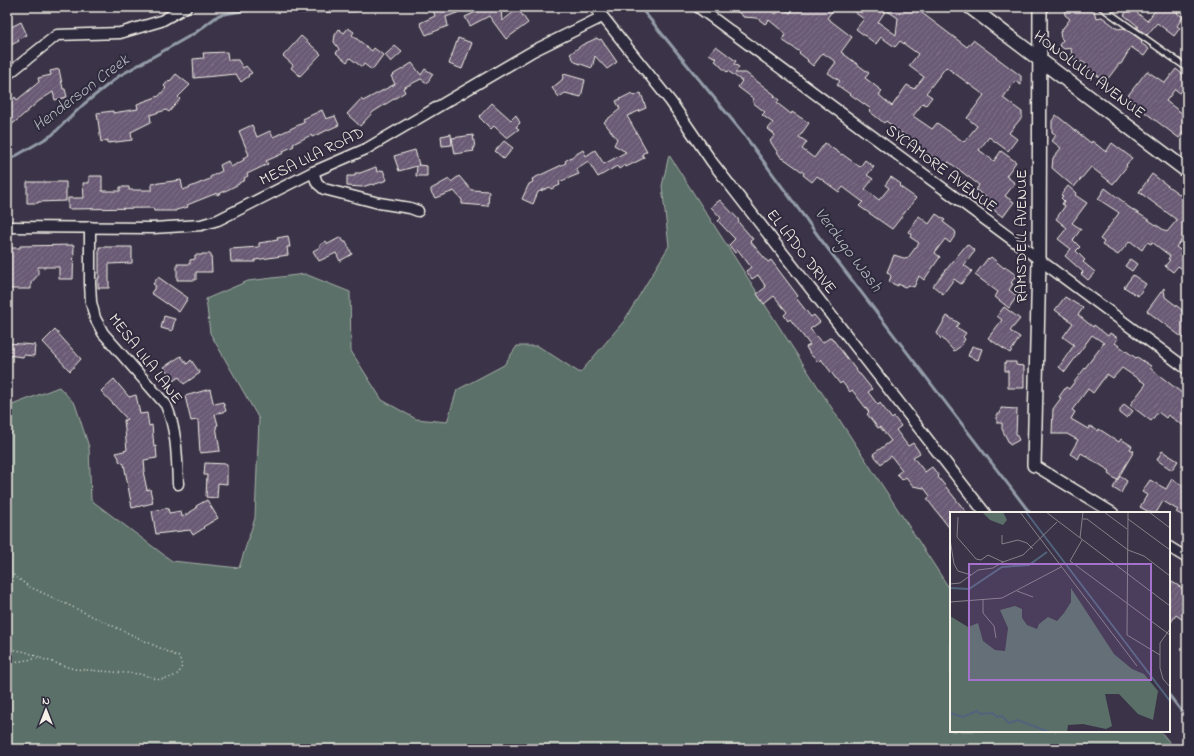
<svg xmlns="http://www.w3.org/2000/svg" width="1194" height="756" font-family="'Indie Flower',sans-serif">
  <defs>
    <pattern id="building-hatch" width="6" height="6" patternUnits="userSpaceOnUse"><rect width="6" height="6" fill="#6a5a74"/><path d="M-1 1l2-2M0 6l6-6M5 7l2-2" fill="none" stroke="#807288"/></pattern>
  </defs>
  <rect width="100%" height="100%" fill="#3b3448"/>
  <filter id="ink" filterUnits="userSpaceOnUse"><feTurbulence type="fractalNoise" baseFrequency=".025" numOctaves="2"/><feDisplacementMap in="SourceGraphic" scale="8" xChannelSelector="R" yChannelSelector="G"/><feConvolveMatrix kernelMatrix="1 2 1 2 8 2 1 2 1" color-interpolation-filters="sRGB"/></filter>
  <g filter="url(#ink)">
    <!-- grass -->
    <polygon fill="#5a6f68" stroke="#a7b0a8" points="669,155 796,353 951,591 951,731 1160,731 1175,749 7,749 7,407 59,387 75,404 89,447 91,500 172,561 239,568 255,518 259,419 210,333 206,299 248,281 305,274 350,292 351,351 382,400 416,419 447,422 457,390 504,365 517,346 538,346 580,373 624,321 669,246 662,186"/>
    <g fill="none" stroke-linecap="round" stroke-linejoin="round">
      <!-- stream -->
      <g stroke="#939ca8" stroke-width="3">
        <polyline points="640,7 742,132 822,241 1030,513"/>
        <polyline points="7,161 52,135 84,104 119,76 195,33 219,15 259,8 302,12 355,11 376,7"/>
        <polyline points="1169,695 1187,718"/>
      </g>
    </g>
    <!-- building -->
    <g fill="url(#building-hatch)" stroke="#f4f1e8" fill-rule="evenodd">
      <polygon points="432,7 470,7 470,8 446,17 448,26 426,35 420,23 435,16"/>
      <polygon points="501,7 502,21 518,9 528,23 506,39 489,16 470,26 465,17 478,11 478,9 480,8"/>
      <path d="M731,7h36l9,7 5,-7 9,6 5,-6h40l-8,11 25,19 -11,15 28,21 -4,5 17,13 -3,4 13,11 15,-21 7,4 10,-12 -15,-11 9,-12 -18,-13 -5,6 -14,-10 -5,7 -20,-15 8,-10 -10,-7 4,-5h62l-2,3 49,37 6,-7 48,36v9l-6,-4 -12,17 19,14v5l-13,16 8,6 -9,12 -19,-14 -10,13 15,11 7,-10 15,11 -10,14 9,7 -10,13 9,6 -11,15 -12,-9 3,-5 -18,-13 3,-5 -30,-23 -4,4 -17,-13 -1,1 -22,-17 1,-1 -20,-15 -2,2 -15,-12 2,-2 -34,-24 3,-4 -12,-8 8,-11 -13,-9 -10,13 -6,-5 1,-1 -9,-7 1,-1 -18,-12 4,-6 -17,-14 -4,4 -8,-6 -14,-1v-1zM886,10l12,8 -2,17 -18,-13zM946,67l38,28 -17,23 10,8 -13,16 -27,-19 -5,6 -19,-13 10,-13 3,2 6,-8 -6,-4z"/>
      <polygon points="1064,7 1090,7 1094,10 1096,18 1102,17 1118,29 1124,28 1143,41 1141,43 1149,49 1144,56 1131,47 1121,64 1119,64 1106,81 1102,79 1089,69 1089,67 1083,62 1078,62 1072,57 1071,48 1064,49 1059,45 1063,40 1061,38 1060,32 1070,19 1065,15"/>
      <polygon points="1130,7 1147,21 1158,7 1182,7 1177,13 1183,17 1177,26 1180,28 1174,36 1157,23 1147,35 1136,27 1139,27 1124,15"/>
      <polygon points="21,22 27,35 18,39 19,41 7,47 7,29"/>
      <polygon points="348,28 354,32 352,35 372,51 374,48 383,55 372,70 364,64 362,67 350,58 347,62 336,53 339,49 334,42 335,35 339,29 344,33"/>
      <polygon points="301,36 321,54 300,76 291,68 293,65 283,56"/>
      <polygon points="458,38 472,43 462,69 449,64"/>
      <polygon points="597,38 599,40 601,39 617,62 607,69 595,56 592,68 575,62 570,54 582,45"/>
      <polygon points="395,46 402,52 391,62 385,55"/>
      <polygon points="716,46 736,61 734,64 739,67 735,73 746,73 775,95 774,96 779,100 777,103 791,114 792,112 809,123 799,137 807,142 802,149 814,158 825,143 842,155 842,154 860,167 865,160 874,167 867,175 873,179 865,189 879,200 889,188 885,185 891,177 901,184 899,186 916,198 892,229 859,206 863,202 843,187 839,192 817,176 812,182 803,175 804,173 783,158 782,159 770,141 775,135 768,129 773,123 762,115 765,112 752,102 754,99 738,87 742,81 728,71 727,72 720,66 720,65 715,61 717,59 709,54"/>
      <polygon points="227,52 228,60 238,60 243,68 246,66 252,73 248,75 249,76 241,82 236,74 194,78 193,59 204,58 203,53"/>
      <polygon points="412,63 421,75 425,69 433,74 427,83 421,79 403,88 405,92 373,112 360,126 347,114 361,99 363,101 395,84 391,76"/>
      <polygon points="59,69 63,89 65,89 67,97 55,100 53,92 39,101 7,129 7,105 15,97 17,100 39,82 38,78 51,75 50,71"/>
      <polygon points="1176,69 1187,78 1187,99 1175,89 1166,101 1187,117 1187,127 1179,138 1126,98 1147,71 1165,83"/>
      <polygon points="176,74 190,85 178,97 180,99 169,112 166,110 150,115 151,122 131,132 132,140 108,143 108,140 101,142 97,113 113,111 113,113 138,109 137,104 159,96 166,88 164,86 169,80 170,81"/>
      <polygon points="564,74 585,80 581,97 565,93 559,97 552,88 562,80"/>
      <polygon points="632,93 634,96 641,93 646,108 627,116 647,151 642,154 644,158 626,167 625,165 619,169 617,166 598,177 588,161 576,169 579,174 559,182 560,185 551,189 550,187 538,192 533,204 522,199 529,184 533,182 532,179 566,163 565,161 583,150 586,156 595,150 604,164 626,152 614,145 617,139 604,122 620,109 616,101"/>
      <polygon points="492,103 511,120 516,115 520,123 516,127 519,129 507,138 494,126 491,129 479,117"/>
      <polygon points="322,110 326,119 335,116 339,125 312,137 311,135 293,144 294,146 283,151 284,153 266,161 268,164 247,174 248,176 244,178 245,180 239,183 239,184 217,195 217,193 187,205 188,207 176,210 176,211 154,211 153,208 68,209 68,198 84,198 83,183 89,183 89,176 102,176 102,191 120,191 120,187 129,187 129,190 152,190 152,184 181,180 183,190 210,179 210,177 222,171 220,165 228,161 231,167 244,160 243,158 249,155 239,131 252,125 257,137 270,131 273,137 305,122 303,119"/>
      <polygon points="1056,115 1091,143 1092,141 1106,152 1112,143 1132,158 1126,165 1127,166 1113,184 1091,167 1074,187 1052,168 1053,158 1061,148 1052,141 1056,135 1052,132 1052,121"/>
      <polygon points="451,134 452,145 442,146 441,136"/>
      <polygon points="473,135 475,148 473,148 474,151 455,154 452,138"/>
      <polygon points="504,141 513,148 504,159 495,151"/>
      <polygon points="415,150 419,165 418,165 427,166 427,176 416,176 417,166 399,171 394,156"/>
      <polygon points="376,167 377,172 383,170 387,180 373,185 372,184 362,187 347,186 347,176 355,176 355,173 360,173"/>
      <polygon points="1152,174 1187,200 1187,233 1176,247 1187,255 1187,272 1178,266 1173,272 1165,266 1170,260 1168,259 1170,256 1152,242 1151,244 1147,242 1142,250 1130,241 1118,255 1102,245 1104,242 1100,239 1119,213 1118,212 1098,199 1105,188 1125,203 1124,204 1167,232 1177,220 1139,192"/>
      <polygon points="459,176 471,190 489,191 488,206 462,204 462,200 454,191 435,198 431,192 431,189 449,179 451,182"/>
      <polygon points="27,182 66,182 66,201 38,202 38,203 27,203"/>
      <polygon points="1068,186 1076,193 1075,195 1087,203 1072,223 1081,229 1073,240 1080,247 1076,251 1085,260 1083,262 1095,272 1088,280 1081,274 1083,272 1065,256 1071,249 1058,239 1067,228 1056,219 1065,206 1062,204 1064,201 1061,198 1063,196 1061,195"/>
      <polygon points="720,200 738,219 739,223 753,239 750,241 768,262 771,260 798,296 796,298 811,317 814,315 820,322 810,329 822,343 831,337 859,374 860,374 872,389 868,392 878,405 880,403 892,419 894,417 901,426 896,430 908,446 913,443 920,453 913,457 925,472 932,467 939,476 938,477 967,513 951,513 951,530 927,499 930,496 924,488 913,486 906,477 902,480 897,474 902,470 891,456 881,464 873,454 891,441 880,427 878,428 867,414 869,412 852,390 850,392 842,382 840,384 821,359 818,362 810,354 806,347 810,345 790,319 788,321 784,315 787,312 774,296 764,304 757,294 766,287 758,275 752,279 746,271 751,267 738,250 735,253 729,245 735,239 718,221 721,218 711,207"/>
      <polygon points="936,214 945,220 943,222 955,231 956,234 950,243 945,239 936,251 935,253 940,257 924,280 919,276 914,287 908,285 905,287 898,284 898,286 889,282 891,276 887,272 894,255 907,259 919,243 910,237 912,234 908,232 919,216 929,224"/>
      <polygon points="288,236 290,247 287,247 288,255 255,260 255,262 231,262 230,249 259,247 259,243 278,240 277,238"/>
      <polygon points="341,237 344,242 346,242 352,254 340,261 336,253 319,261 313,251 320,247 320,245 326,241 328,244"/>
      <polygon points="967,244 975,251 964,265 972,271 961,284 954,279 943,294 933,286"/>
      <polygon points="74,245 73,279 59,279 59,267 38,267 38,275 31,283 31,289 8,289 7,248 20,248 20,246"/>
      <polygon points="99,247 132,247 132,263 109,264 109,288 98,288 98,278 99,278"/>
      <polygon points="202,254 211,254 212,272 196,272 196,280 177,280 177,264 190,264 190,260 195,259 195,255 202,255"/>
      <polygon points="991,257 1004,268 1005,267 1016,275 1011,283 1013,284 1009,290 1017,296 1009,308 995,297 998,292 975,275 988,258 989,259"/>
      <polygon points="1130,259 1137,264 1132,271 1125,266"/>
      <polygon points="1133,275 1146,284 1138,296 1124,287"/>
      <polygon points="158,277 188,298 179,312 151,293 156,286 153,284"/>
      <polygon points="1164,288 1165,297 1182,310 1181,311 1187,315 1187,341 1147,311"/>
      <polygon points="1065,297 1083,308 1078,315 1093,327 1094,325 1108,336 1110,333 1118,338 1115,343 1136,358 1137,357 1151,366 1150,368 1187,397 1187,428 1168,415 1166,418 1158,412 1151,421 1130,405 1146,384 1122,368 1113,378 1107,374 1093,393 1088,389 1072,410 1075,412 1071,419 1088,429 1090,426 1098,431 1099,429 1119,442 1121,439 1132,446 1130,449 1134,451 1117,480 1108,474 1110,471 1081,453 1078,459 1070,454 1078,440 1067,434 1052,434 1053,409 1061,398 1059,397 1066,387 1069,389 1104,343 1092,335 1065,372 1059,367 1074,345 1063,337 1073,323 1055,310"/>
      <polygon points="1004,307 1020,319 1010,331 1020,337 1010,353 988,338 1002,320 997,316"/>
      <polygon points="164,316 175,319 172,331 161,328"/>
      <polygon points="947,316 959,323 956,327 966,333 963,337 965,339 961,346 954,351 942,338 941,339 937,333"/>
      <polygon points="55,330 81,359 70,371 43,342"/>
      <polygon points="7,343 35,345 34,356 24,355 23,357 7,355"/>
      <polygon points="972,346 982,349 978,360 968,356"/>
      <polygon points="181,356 187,364 191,360 200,373 184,384 179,377 173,381 164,367"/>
      <polygon points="1005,362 1016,362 1016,365 1024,366 1024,388 1008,388 1008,371 1005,371"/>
      <polygon points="114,379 129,397 136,395 140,414 147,413 149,426 152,425 154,447 156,446 157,458 144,460 145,471 143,471 147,490 150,489 153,503 132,508 124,464 119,461 119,458 116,453 127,450 124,420 127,419 101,391"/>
      <polygon points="210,389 213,402 215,404 223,402 226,411 215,414 218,425 216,426 220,451 200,453 198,420 191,421 185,396"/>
      <polygon points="1124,404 1133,411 1127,418 1120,413 1120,410"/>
      <polygon points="1001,408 1017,409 1016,434 1019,440 1010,445 1002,429 1002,423 997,423 997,414 1000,414"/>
      <polygon points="1162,451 1178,461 1172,470 1157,460"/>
      <polygon points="205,463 227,464 227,484 218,483 217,498 206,497 207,475 204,475"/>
      <polygon points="1120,476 1127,481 1121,493 1113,488"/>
      <polygon points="1172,479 1187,488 1187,518 1176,512 1178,510 1163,501 1156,513 1151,513 1140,507 1147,495 1142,492 1150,480 1166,489"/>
      <polygon points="207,500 218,518 203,527 204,528 193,535 190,530 156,534 152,511 168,508 169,513 181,511 182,517 197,508 196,506"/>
      <polygon points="1172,582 1187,591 1187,613 1183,620 1176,615 1169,625 1169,587"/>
    </g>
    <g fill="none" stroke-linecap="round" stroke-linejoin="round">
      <defs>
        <polyline id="service" points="1101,7 1187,68"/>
        <g id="minor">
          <polyline points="595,7 671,102 712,162 985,513"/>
          <polyline points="698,7 1187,369"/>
          <polyline points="7,75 57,35 120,33 161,21 186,7"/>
          <polyline points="313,172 317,183 324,189 379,203 410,208 418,211"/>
          <polyline points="7,227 153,228 201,225 218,220 313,172 366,149 533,51 602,17"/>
          <path d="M90,227v56l1,19 4,16 8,15 63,72c11,26 11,52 12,79"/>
          <polyline points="1034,465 1113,513"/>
          <polyline points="1169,547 1187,558"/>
        </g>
        <g id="tertiary">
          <polyline points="970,7 1187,171"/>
          <polyline points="1034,465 1039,261 1040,7"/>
        </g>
      </defs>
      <!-- service casing -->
      <use href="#service" stroke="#f4f1e8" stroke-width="8"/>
      <!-- minor casing -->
      <use href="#minor" stroke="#f4f1e8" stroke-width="13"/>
      <!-- tertiary casing -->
      <use href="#tertiary" stroke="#f4f1e8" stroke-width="16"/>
      <!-- path -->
      <g stroke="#f4f1e8" stroke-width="1.5" stroke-dasharray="1 3" stroke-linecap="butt">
        <polyline points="7,570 28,586 179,657 182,666 179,673 172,677 160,680 140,674 74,669 40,658 7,663"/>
        <polyline points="7,648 26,652 39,657"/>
      </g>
      <!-- service -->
      <use href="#service" stroke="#2f2a3d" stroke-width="5"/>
      <!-- minor -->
      <use href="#minor" stroke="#2f2a3d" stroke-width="10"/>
      <!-- tertiary -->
      <use href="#tertiary" stroke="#2f2a3d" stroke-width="13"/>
    </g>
  </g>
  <g text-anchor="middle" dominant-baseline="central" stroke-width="4" stroke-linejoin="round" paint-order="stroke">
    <!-- street labels -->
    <g font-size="16" fill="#f4f1e8" stroke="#2f2a3d">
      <text transform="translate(1089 75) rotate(37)">HONOLULU AVENUE</text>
      <text transform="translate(312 157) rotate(-26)">MESA LILA ROAD</text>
      <text transform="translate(941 169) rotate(37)">SYCAMORE AVENUE</text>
      <text transform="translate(1022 236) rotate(-90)">RAMSDELL AVENUE</text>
      <text transform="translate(801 252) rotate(52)">EL LADO DRIVE</text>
      <text transform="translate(145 359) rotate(52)">MESA LILA LANE</text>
    </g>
    <!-- water labels -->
    <g font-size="17" font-style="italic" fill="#b3b9bd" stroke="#2f2a3d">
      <text transform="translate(81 93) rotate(-37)">Henderson Creek</text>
      <text transform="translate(848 250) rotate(53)">Verdugo Wash</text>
    </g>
  </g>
  <!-- overview -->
  <g transform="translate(950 512)">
    <rect width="220" height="220" fill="#3b3448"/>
    <path d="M32,0h21l4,8 -4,5 -13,-5zM121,76l43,66 18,15 12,5 14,17 -5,29 -15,-6 -19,-20h-14l7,32 -6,3 -23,-5 -15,1 -1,7h-117v-116l18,11 10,-4 5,18 12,9 10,1 3,-23 -8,-18 15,-4 7,3v9l5,7 10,4 2,-5 9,-7 9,4 7,-8 7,-11z" fill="#5a6f68"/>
    <path fill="none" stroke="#52647d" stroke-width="2" d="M76,0l144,189M0,76l19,1 33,-22 27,-2 18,-13M0,201l13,4 14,-6 3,3 12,-1 5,4 5,-1 7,7 9,-3 31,12M165,220h40"/>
    <path fill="none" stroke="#858088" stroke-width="1" d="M70,0l117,154M96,0l124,94M154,0l23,17M178,0l-1,123 33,20M199,0l21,16M8,5l-1,20 19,22 5,1 7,-5 15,7M133,7h4l41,31 16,6 26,20M178,7l42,31M52,23v9l16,-4 9,3 6,6M130,26l3,-26M0,27l4,25 4,7 13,4M132,28l-12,21 100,74M0,72l10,-1 18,-13 15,-2 10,-6 20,-7 34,-33M67,79l16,6M33,87v14l11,13 2,12M0,90l52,-4 59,-31M220,117l-10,14v25l3,11 7,8"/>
    <path fill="#a571cd" fill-opacity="0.15" stroke="#a571cd" stroke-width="2" d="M19,52h182v116h-182z"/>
    <rect width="220" height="220" fill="none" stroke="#f4f1e8" stroke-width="2"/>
  </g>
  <!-- margin -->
  <rect width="1194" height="756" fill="none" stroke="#2f2a3d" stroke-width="24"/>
  <rect x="12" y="12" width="1170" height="732" fill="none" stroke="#f4f1e8" stroke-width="1.5" filter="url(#ink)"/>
  <!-- north arrow -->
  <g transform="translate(46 710)" stroke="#2f2a3d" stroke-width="3" paint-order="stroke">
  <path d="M0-3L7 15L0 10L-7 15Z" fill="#f4f1e8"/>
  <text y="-6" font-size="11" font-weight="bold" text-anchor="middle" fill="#f4f1e8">N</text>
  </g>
</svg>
